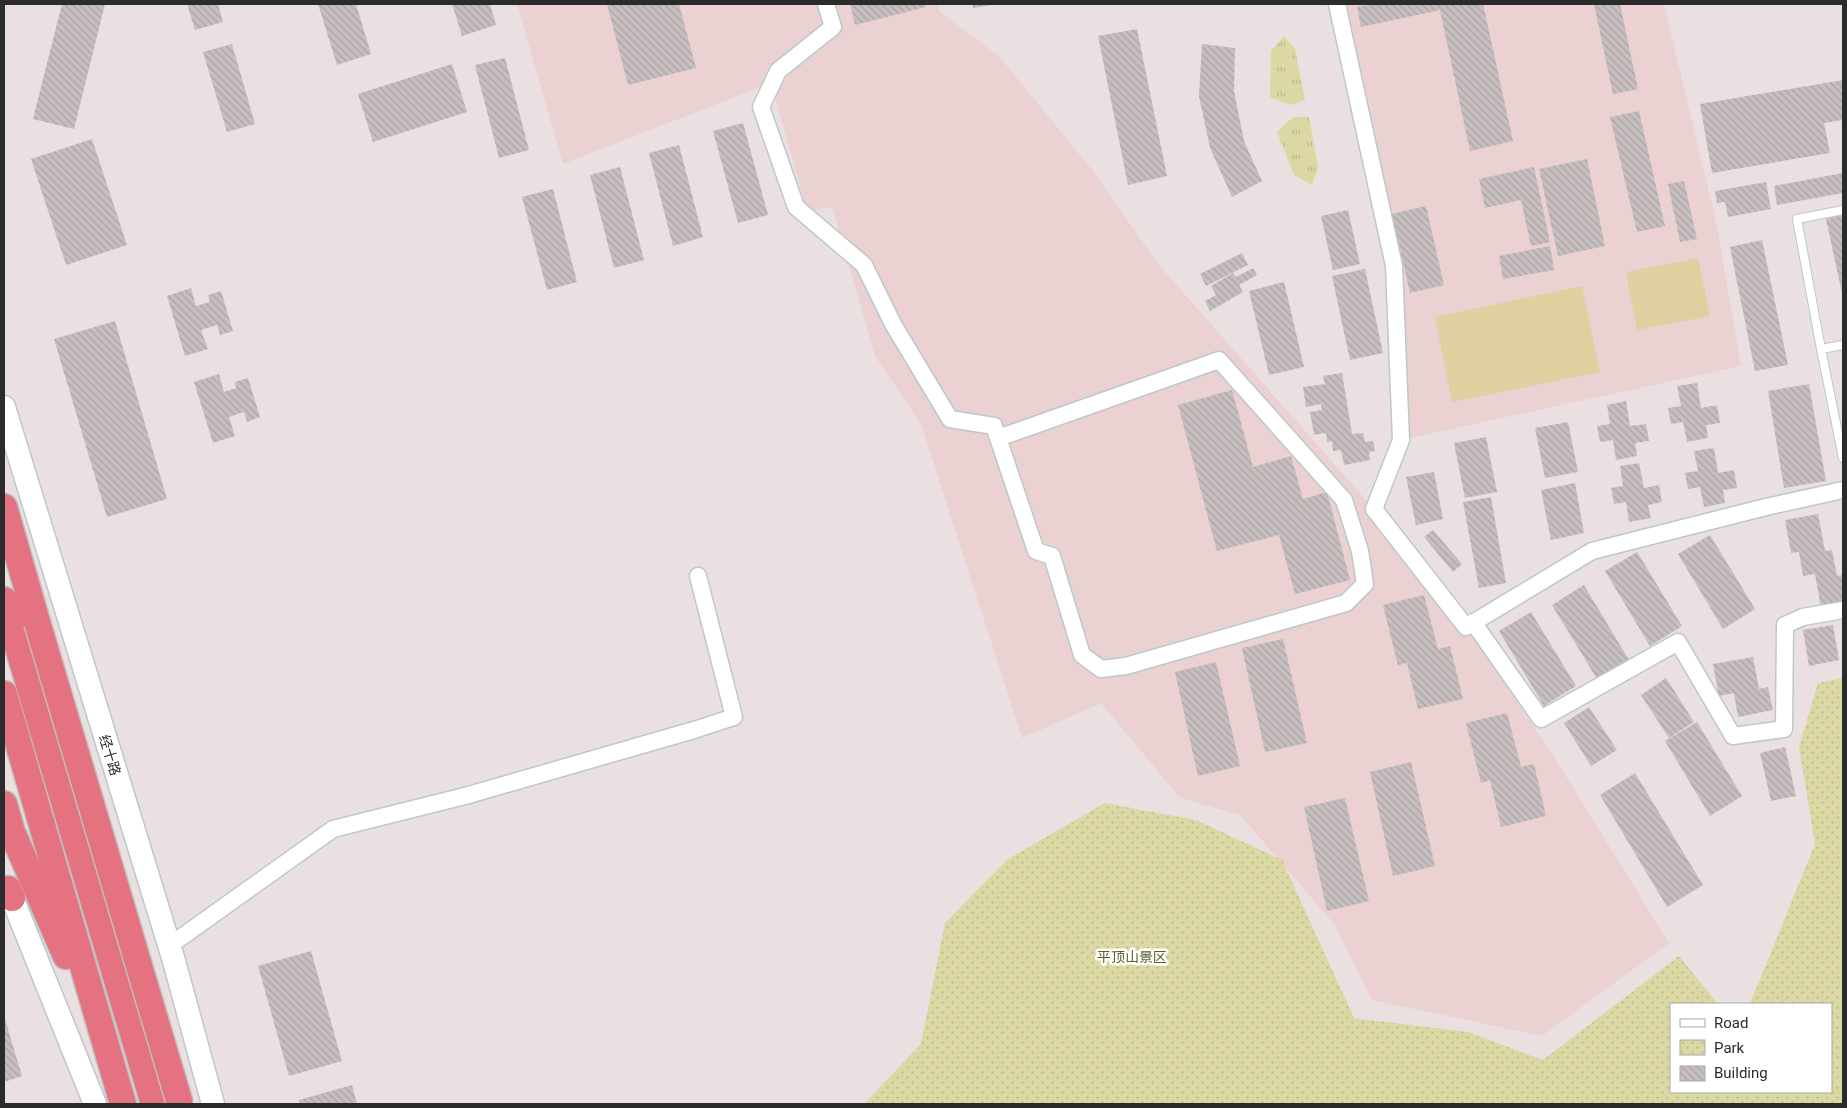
<svg xmlns="http://www.w3.org/2000/svg" width="1847" height="1108" font-family="Roboto,'Noto Sans SC',sans-serif">
  <defs>
    <pattern id="grass-tufts" width="24" height="20" patternUnits="userSpaceOnUse" patternTransform="scale(1.25)"><rect width="24" height="20" fill="#dbd8a3"/><path d="M3 7l-1-3M5 7V3M7 7l1-3M15 17l-1-3M17 17v-4M19 17l1-3" fill="none" stroke="#bcba8c"/></pattern>
    <pattern id="park-dots" width="8" height="8" patternUnits="userSpaceOnUse" patternTransform="scale(1.25)"><rect width="8" height="8" fill="#dbd8a3"/><path d="M2 2h.1M6 6h.1" fill="none" stroke="#bcba8c" stroke-width="1.8" stroke-linecap="round"/></pattern>
    <pattern id="building-back-hatch" width="6" height="6" patternUnits="userSpaceOnUse" patternTransform="scale(1.25)"><rect width="6" height="6" fill="#c7bebf"/><path d="M-1 5l2 2M0 0l6 6M5-1l2 2" fill="none" stroke="#aba3a4"/></pattern>
  </defs>
  <rect width="100%" height="100%" fill="#ebe0e1"/>
  <!-- education -->
  <g fill="#ebd1d2">
    <polygon points="517,4 937,4 940,12 999,56 1093,171 1159,265 1374,509 1466,627 1553,755 1669,943 1542,1036 1372,1000 1335,925 1240,815 1180,798 1101,703 1022,738 921,424 875,356 832,207 807,211 771,83 563,164"/>
    <polygon points="1337,4 1664,4 1717,226 1741,366 1401,440 1394,266"/>
  </g>
  <!-- grass -->
  <g fill="url(#grass-tufts)">
    <polygon points="1284,36 1295,49 1305,100 1290,105 1270,97 1271,51"/>
    <polygon points="1293,117 1309,117 1318,168 1312,185 1294,175 1277,132"/>
  </g>
  <!-- park -->
  <polygon fill="url(#park-dots)" points="1843,678 1843,1104 864,1104 921,1044 945,923 1008,859 1105,803 1196,820 1282,860 1354,1018 1468,1032 1543,1060 1679,956 1718,1004 1671,1004 1671,1092 1831,1092 1831,1004 1750,1004 1815,844 1799,747 1818,683"/>
  <!-- pitch -->
  <g fill="#e1cfa0">
    <polygon points="1698,258 1710,316 1637,330 1626,272"/>
    <polygon points="1582,286 1600,372 1452,402 1435,317"/>
  </g>
  <!-- building -->
  <g fill="url(#building-back-hatch)">
    <polygon points="62,4 105,4 74,129 33,119"/>
    <polygon points="187,4 218,4 223,22 195,30"/>
    <polygon points="318,4 356,4 371,54 337,65"/>
    <polygon points="452,4 490,4 496,25 462,36"/>
    <polygon points="607,4 679,4 696,68 628,85"/>
    <polygon points="850,4 925,4 926,7 855,25"/>
    <polygon points="972,4 991,4 991,5 973,8"/>
    <polygon points="1372,4 1483,4 1513,141 1470,151 1440,10 1361,27 1357,7"/>
    <polygon points="1594,4 1620,4 1638,89 1613,94"/>
    <polygon points="1137,29 1167,176 1128,185 1098,36"/>
    <polygon points="232,44 255,124 227,132 203,52"/>
    <polygon points="1202,44 1235,48 1234,91 1244,141 1262,181 1232,197 1210,148 1199,96"/>
    <polygon points="505,58 529,150 499,158 475,65"/>
    <polygon points="452,64 467,112 373,142 358,94"/>
    <polygon points="1843,80 1843,120 1824,123 1830,153 1712,173 1700,104"/>
    <polygon points="1639,111 1665,226 1637,232 1610,117"/>
    <polygon points="743,123 768,215 738,223 713,131"/>
    <polygon points="92,139 127,245 66,265 31,159"/>
    <polygon points="679,145 703,237 673,246 649,153"/>
    <polygon points="1587,159 1605,246 1558,256 1539,169"/>
    <polygon points="620,167 644,260 614,268 590,175"/>
    <polygon points="1534,167 1550,242 1531,246 1521,200 1485,208 1479,179"/>
    <polygon points="1843,173 1843,193 1777,205 1774,186"/>
    <polygon points="1684,181 1697,239 1680,242 1668,184"/>
    <polygon points="1766,182 1771,209 1728,217 1725,202 1717,203 1715,191"/>
    <polygon points="553,189 577,282 547,290 522,197"/>
    <polygon points="1426,206 1444,285 1410,293 1392,214"/>
    <polygon points="1348,210 1360,264 1333,270 1321,216"/>
    <polygon points="1843,215 1843,293 1842,293 1826,219"/>
    <polygon points="1762,240 1788,365 1755,371 1730,247"/>
    <polygon points="1550,246 1554,270 1503,279 1499,256"/>
    <polygon points="1242,253 1248,265 1206,286 1200,274"/>
    <polygon points="1253,268 1257,275 1239,285 1243,292 1210,311 1205,301 1216,295 1211,286 1233,273 1236,277"/>
    <polygon points="1365,269 1383,353 1350,360 1332,276"/>
    <polygon points="1284,282 1304,367 1269,375 1249,291"/>
    <polygon points="191,288 196,306 210,302 208,295 221,291 233,331 220,335 217,325 201,330 208,349 185,356 167,296"/>
    <polygon points="115,321 167,499 107,517 54,339"/>
    <polygon points="1342,373 1352,434 1363,433 1365,442 1373,441 1375,451 1369,452 1370,460 1344,465 1341,450 1333,451 1332,441 1327,442 1326,433 1314,435 1310,412 1322,410 1321,404 1306,407 1303,387 1325,384 1323,376"/>
    <polygon points="219,374 224,392 236,388 235,382 248,378 260,417 247,422 244,412 229,417 235,436 213,443 194,382"/>
    <polygon points="1697,383 1701,408 1717,405 1720,423 1706,425 1708,438 1687,442 1683,422 1671,424 1668,408 1681,406 1677,386"/>
    <polygon points="1809,384 1826,481 1784,488 1768,391"/>
    <polygon points="1232,390 1253,467 1291,456 1303,499 1327,492 1350,580 1295,594 1279,535 1217,551 1178,405"/>
    <polygon points="1626,401 1630,426 1646,424 1649,441 1635,443 1637,456 1616,460 1613,440 1600,442 1597,426 1610,424 1607,405"/>
    <polygon points="1568,422 1578,472 1545,478 1535,428"/>
    <polygon points="1486,437 1497,492 1465,498 1454,443"/>
    <polygon points="1714,448 1718,473 1734,470 1737,488 1723,490 1725,503 1704,507 1700,487 1688,489 1685,473 1698,471 1694,451"/>
    <polygon points="1639,463 1644,488 1659,485 1662,502 1648,505 1651,518 1629,522 1626,502 1614,504 1611,488 1623,486 1620,466"/>
    <polygon points="1434,472 1443,519 1416,525 1406,477"/>
    <polygon points="1575,483 1584,533 1551,540 1541,490"/>
    <polygon points="1491,497 1506,583 1479,588 1463,502"/>
    <polygon points="1818,514 1825,551 1832,550 1837,576 1843,575 1843,604 1821,608 1815,574 1803,576 1799,552 1791,553 1785,520"/>
    <polygon points="1433,530 1462,564 1453,572 1424,537"/>
    <polygon points="1710,535 1755,609 1723,629 1678,554"/>
    <polygon points="1637,552 1682,626 1650,646 1605,571"/>
    <polygon points="1584,585 1629,660 1597,679 1552,605"/>
    <polygon points="1424,595 1438,649 1450,646 1463,699 1418,709 1407,663 1398,665 1383,605"/>
    <polygon points="1531,612 1576,686 1544,706 1499,631"/>
    <polygon points="1833,625 1839,660 1809,666 1803,630"/>
    <polygon points="1283,639 1307,743 1265,752 1242,648"/>
    <polygon points="1753,657 1759,689 1768,687 1773,710 1738,717 1734,693 1719,696 1713,664"/>
    <polygon points="1216,662 1240,766 1198,776 1175,672"/>
    <polygon points="1666,678 1694,722 1669,738 1641,695"/>
    <polygon points="1589,707 1617,750 1591,766 1564,723"/>
    <polygon points="1507,713 1521,767 1534,764 1546,816 1501,827 1490,780 1481,783 1466,723"/>
    <polygon points="1697,722 1742,796 1710,816 1665,741"/>
    <polygon points="1785,747 1796,796 1771,801 1760,753"/>
    <polygon points="1411,762 1435,866 1393,876 1370,772"/>
    <polygon points="1635,773 1703,885 1667,907 1600,795"/>
    <polygon points="1345,798 1369,901 1327,911 1304,807"/>
    <polygon points="311,951 342,1061 289,1076 258,966"/>
    <polygon points="4,1016 22,1076 4,1082"/>
    <polygon points="352,1085 357,1104 300,1104 299,1100"/>
  </g>
  <g fill="none" stroke-linecap="round" stroke-linejoin="round">
    <defs>
      <g id="service">
        <polyline points="1821,349 1797,219 1843,210"/>
        <polyline points="1843,458 1821,349 1843,345"/>
      </g>
      <g id="minor">
        <polyline points="826,4 833,27 778,71 761,107 796,207 864,265 893,324 950,419 994,426 1036,551 1052,556 1082,655 1101,669 1126,666 1346,603 1365,584 1360,551 1344,500 1219,360 998,438"/>
        <polyline points="1337,4 1394,266 1401,440 1374,509 1466,627 1592,551 1766,507 1843,490"/>
        <polyline points="1473,622 1541,719 1678,642 1733,736 1784,729 1785,625 1803,617 1843,610"/>
        <polyline points="169,946 333,829 465,796 694,730 734,717 698,576"/>
      </g>
      <g id="secondary">
        <polyline points="4,407 174,961 213,1104"/>
        <polyline points="12,898 95,1104"/>
      </g>
      <g id="trunk">
        <polyline points="4,507 37,622"/>
        <polyline points="4,600 154,1104"/>
        <polyline points="4,694 123,1104"/>
        <polyline points="4,804 12,832 66,956"/>
        <polyline points="8,889 12,898"/>
      </g>
    </defs>
    <!-- service casing -->
    <use href="#service" stroke="#bdc8c8" stroke-width="10"/>
    <!-- minor casing -->
    <use href="#minor" stroke="#bdc8c8" stroke-width="19"/>
    <!-- secondary casing -->
    <use href="#secondary" stroke="#bdc8c8" stroke-width="25"/>
    <!-- trunk casing -->
    <use href="#trunk" stroke="#bfbfbf" stroke-width="29"/>
    <!-- service -->
    <use href="#service" stroke="#fff" stroke-width="8"/>
    <!-- minor -->
    <use href="#minor" stroke="#fff" stroke-width="16"/>
    <!-- secondary -->
    <use href="#secondary" stroke="#fff" stroke-width="22"/>
    <!-- trunk -->
    <use href="#trunk" stroke="#e47280" stroke-width="26"/>
    <defs>
      <polyline id="trunk-bridge" points="37,622 180,1104"/>
    </defs>
    <!-- trunk-bridge casing -->
    <use href="#trunk-bridge" stroke="#bfbfbf" stroke-width="29" stroke-linecap="butt"/>
    <!-- trunk-bridge -->
    <use href="#trunk-bridge" stroke="#e47280" stroke-width="26"/>
  </g>
  <g text-anchor="middle" dominant-baseline="central" stroke-width="5" stroke-linejoin="round" paint-order="stroke">
    <!-- street labels -->
    <g font-size="14" fill="#2b2b2b" stroke="#fff">
      <text transform="translate(110 755) rotate(73)">经十路</text>
    </g>
    <!-- park labels -->
    <g font-size="14" fill="#5a6024" stroke="#fff">
      <text x="1132" y="957">平顶山景区</text>
    </g>
  </g>
  <!-- border -->
  <rect width="1847" height="1108" fill="none" stroke="#2b2b2b" stroke-width="10"/>
  <!-- legend -->
  <rect x="1670" y="1003" width="162" height="90" fill="#ffffff" stroke="#aaaaaa"/>
  <rect x="1680" y="1019" width="25" height="8" fill="#ffffff" stroke="#aaaaaa"/>
  <text x="1714" y="1028" font-size="15" fill="#2b2b2b">Road</text>
  <rect x="1680" y="1040" width="25" height="15" fill="url(#park-dots)" stroke="#aaaaaa"/>
  <text x="1714" y="1053" font-size="15" fill="#2b2b2b">Park</text>
  <rect x="1680" y="1066" width="25" height="15" fill="url(#building-back-hatch)" stroke="#aaaaaa"/>
  <text x="1714" y="1078" font-size="15" fill="#2b2b2b">Building</text>
</svg>
